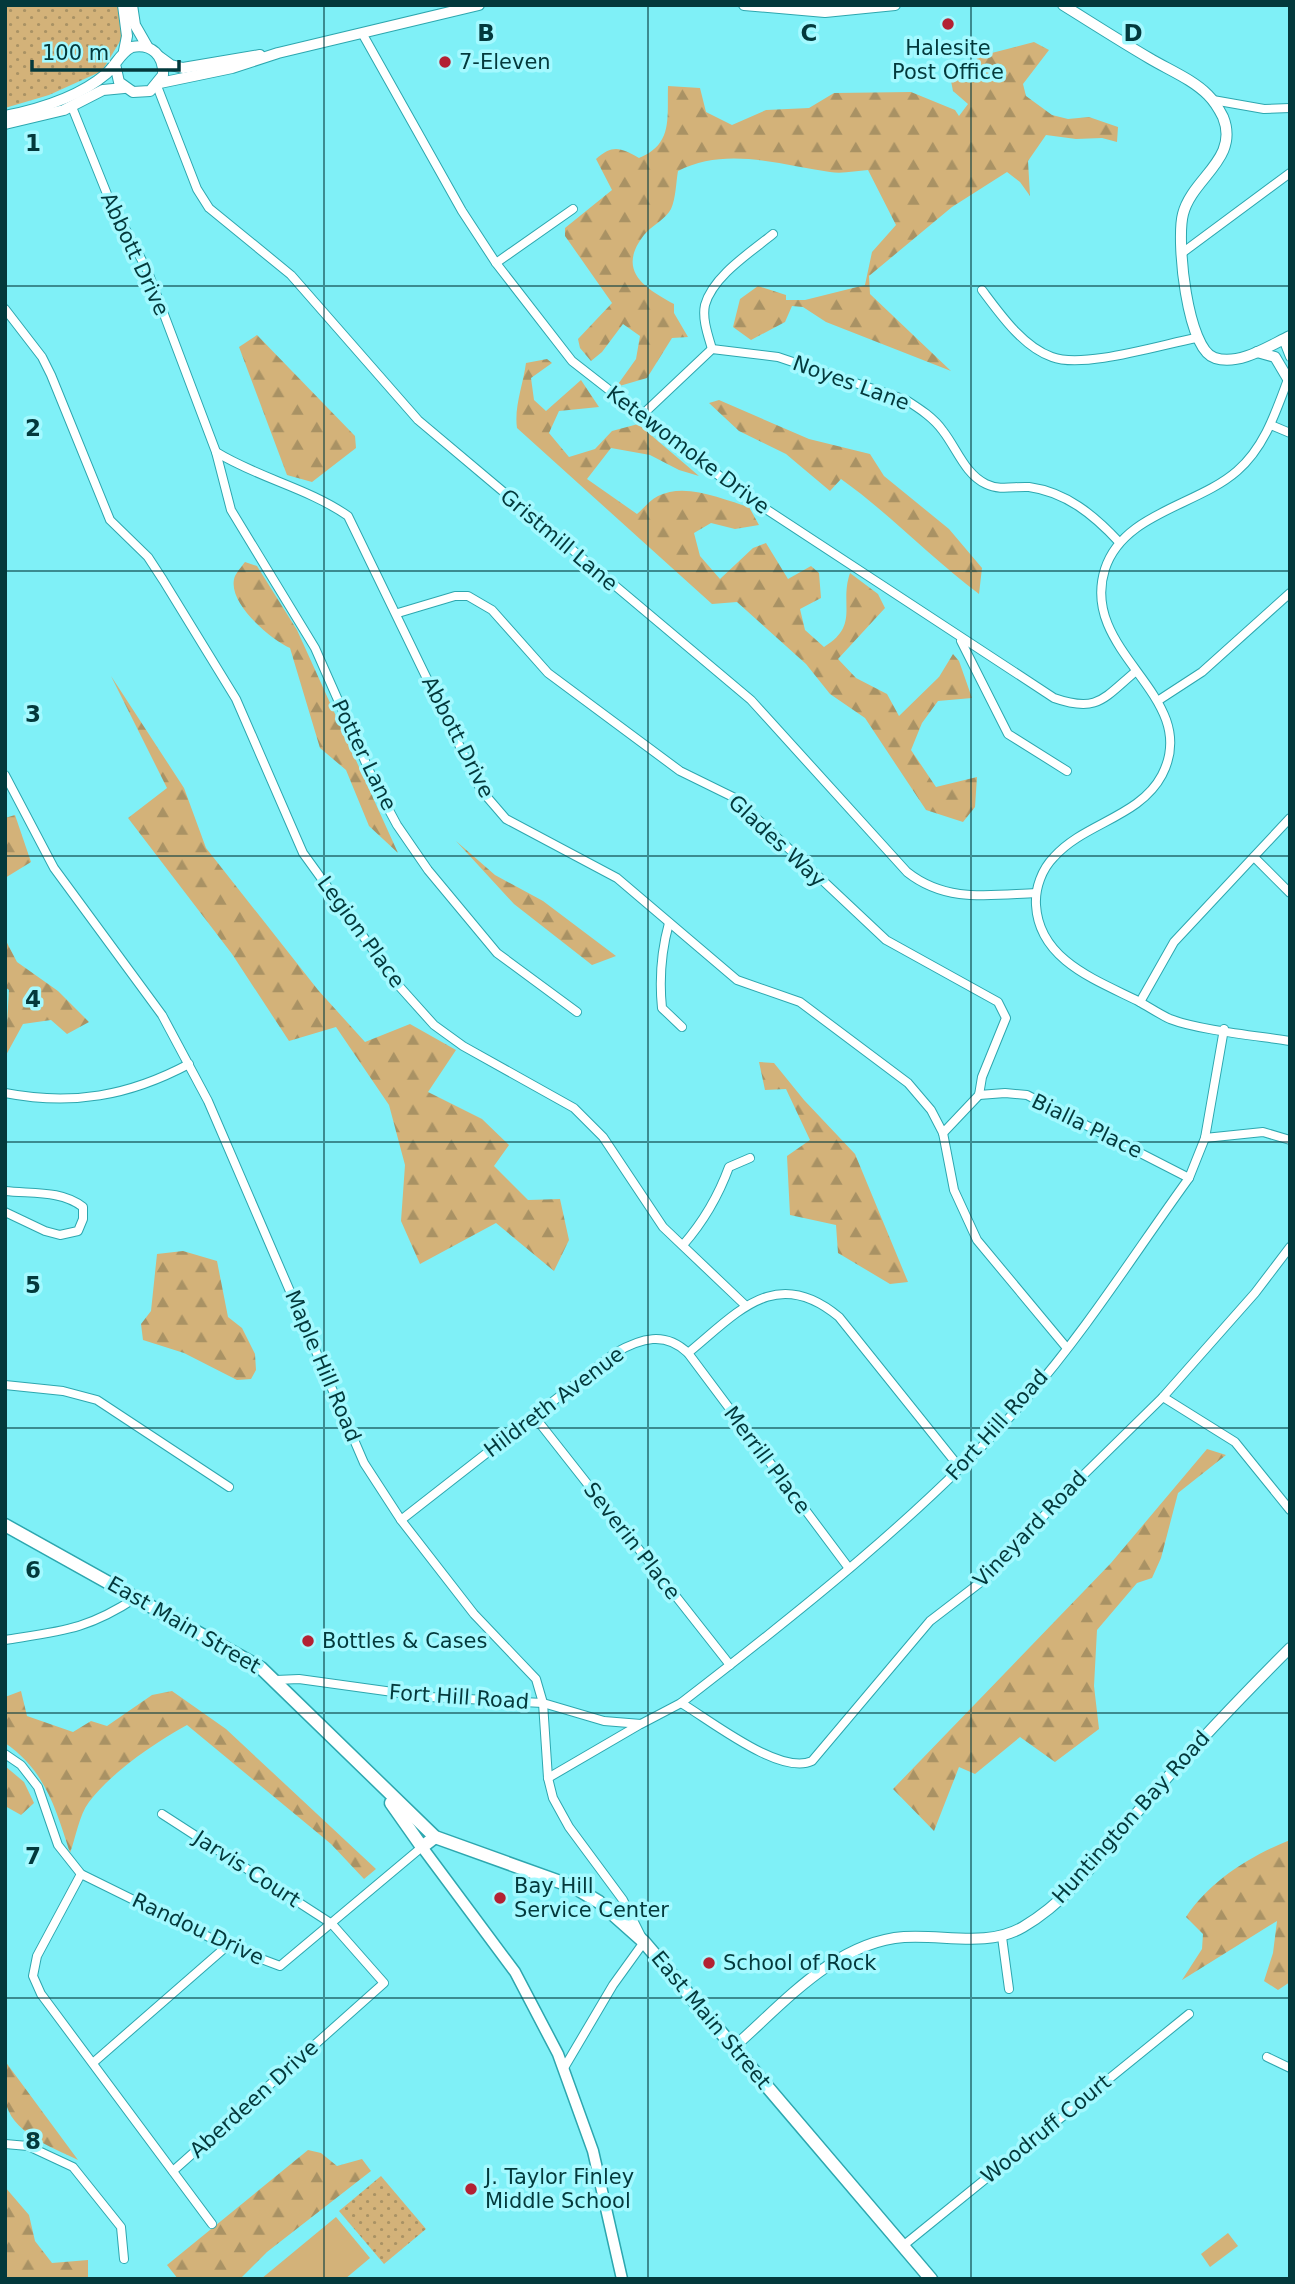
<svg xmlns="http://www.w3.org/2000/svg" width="1295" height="2284" font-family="'DejaVu Sans',sans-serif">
  <defs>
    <pattern id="forest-firs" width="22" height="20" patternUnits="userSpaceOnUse" patternTransform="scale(1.75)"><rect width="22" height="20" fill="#d3b279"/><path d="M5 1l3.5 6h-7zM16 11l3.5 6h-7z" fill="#a99264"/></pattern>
    <pattern id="park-dots" width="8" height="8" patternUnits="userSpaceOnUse" patternTransform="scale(1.75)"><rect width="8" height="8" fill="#d3b279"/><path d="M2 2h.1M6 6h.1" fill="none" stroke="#a99264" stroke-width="1.8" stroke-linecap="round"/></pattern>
  </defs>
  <rect width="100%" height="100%" fill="#7ff0f7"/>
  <!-- grass -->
  <g fill="#d3b279">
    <polygon points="336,2217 370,2258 345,2279 261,2279"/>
    <polygon points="1228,2233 1238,2246 1210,2267 1201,2254"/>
  </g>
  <!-- forest -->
  <g fill="url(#forest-firs)">
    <path d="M1034,42l15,8 -26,34 3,12 26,19 16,4 21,-2 29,10 -1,15 -15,-4 -26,1 -30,-4 -18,26 2,35 -10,-14 -13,-10 -55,35 -83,69 1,18 81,77 -125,-49 -23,-15 -11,-1 -7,16 -34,18 -18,-13 7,-28 18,-13 28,9v5h19l60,-15 7,-33 24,-27 -28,-55c-12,1 -26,4 -38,2 -50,-7 -104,-26 -152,-1 -2,11 -2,27 -7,38 -5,10 -20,17 -27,26 -28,36 1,53 30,69v9l14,24 -16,1 -25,40 -31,9 20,-28 4,-23 -17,-12 -21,28 -11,9 -11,-13 -2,-9 34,-36 -47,-67v-8l47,-38 -16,-31c17,-15 25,-11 43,-1 34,-14 28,-39 29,-72l32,2 6,24 26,13 34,-15 43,-2 25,-15 77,-1 44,18 4,6 9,-12 -15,-13 -2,-10 33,-7 -8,-17z"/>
    <polygon points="257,335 355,436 356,448 312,482 287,475 239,347"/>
    <path d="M547,359l5,4 -21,15 3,22 12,11 35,-31 18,27 -40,4 -10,22 20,24 26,-8 17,-18 26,-7 61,52 -20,-6 -29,-15 -39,-7 -24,31 50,35c6,-5 13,-14 21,-18 27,-14 64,3 91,11l10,18 -24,4 -24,-6 -17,10 6,23 20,23 33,-31 13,-5 22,36 23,-13 8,7 2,25 -21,11 5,21 19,17c36,-22 15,-42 26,-74l28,21 7,14 -47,51 18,19 31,16 12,22 40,-39 14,-23 6,7 13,37 -34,3 -16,22 -11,27 25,37 41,-10 -2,30 -12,15 -37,-12 -61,-92 -35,-24 -24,-30 -69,-62 -25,2 -195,-176c-3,-21 6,-43 9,-65z"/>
    <path d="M719,400l90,39 61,15 14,22 65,53 33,39 -3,26c-48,-36 -89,-80 -138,-115l-11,12 -44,-37 -47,-23 -30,-28z"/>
    <path d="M245,562l12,4 40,64 101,223 -29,-27 -23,-56 -26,-22 -30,-100c-20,-9 -65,-47 -55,-72 2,-4 7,-10 10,-14z"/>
    <polygon points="111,676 184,788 206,848 318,990 365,1042 410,1024 456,1050 428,1092 482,1119 509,1145 494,1166 528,1200 560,1199 569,1240 554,1271 496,1223 420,1264 401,1221 405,1165 389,1105 336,1027 289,1041 232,954 128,818 167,788"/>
    <polygon points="15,815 31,862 5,878 5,818"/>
    <polygon points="456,841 495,875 543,901 616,956 592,965 514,904"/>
    <polygon points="5,939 17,962 58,991 89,1022 67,1034 51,1020 23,1024 5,1057 9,990 5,987"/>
    <polygon points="759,1062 774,1063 804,1100 855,1154 908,1282 890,1284 838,1253 836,1225 790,1215 787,1156 810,1140 786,1089 765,1090"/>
    <polygon points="183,1251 217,1261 228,1317 242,1328 255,1354 256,1370 251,1379 237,1380 184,1353 143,1340 141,1324 151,1311 157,1254"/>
    <polygon points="1207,1449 1226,1455 1178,1493 1161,1558 1152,1578 1137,1583 1097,1630 1094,1686 1099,1729 1055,1762 1020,1737 975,1774 959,1767 934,1831 893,1789 1111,1563"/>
    <path d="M21,1691l6,25 46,16 18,-11 16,5 45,-31 20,-4 54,38 150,140 -12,10 -33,-35 -144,-119c-34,19 -74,46 -98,77 -10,13 -13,35 -19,51 -14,-44 -25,-83 -65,-110v-46z"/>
    <polygon points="5,1766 24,1782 34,1803 21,1815 5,1806"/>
    <path d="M1290,1840v142l-12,8 -14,-9 9,-28 4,-32 -95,59 20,-31 1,-15 -17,-17c24,-36 64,-61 104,-77z"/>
    <path d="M5,2061l73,99c-26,-13 -68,-27 -73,-61 -2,-12 0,-26 0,-38z"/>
    <polygon points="308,2150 321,2153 337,2166 362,2159 371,2171 267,2252 240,2279 178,2279 167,2265"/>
    <polygon points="5,2187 29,2215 35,2241 52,2263 88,2260 88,2279 5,2279"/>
  </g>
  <!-- park -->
  <g fill="url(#park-dots)">
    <polygon points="5,5 125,5 122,38 102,71 49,95 5,108"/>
    <polygon points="381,2176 426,2229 384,2264 339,2211"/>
  </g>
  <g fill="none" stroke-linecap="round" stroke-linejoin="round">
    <defs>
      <g id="minor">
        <path d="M362,33l100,178 34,52 76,98 168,131 314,206c43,15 49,1 81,-26"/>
        <path d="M157,86l40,103 12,19 82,67 127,145 333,280 156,172c39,31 82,23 129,21"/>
        <polyline points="1213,100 1264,109 1290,108"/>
        <path d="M72,107l35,87 41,78 68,180c42,26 92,36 132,64l133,274 25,29 111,59 120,102 63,22 108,81 23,27 12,23 11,57 23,50 89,107"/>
        <polyline points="1182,253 1290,173"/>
        <polyline points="496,263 573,209"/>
        <path d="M982,290c18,24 41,57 70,67 31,12 108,-12 144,-19"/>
        <polyline points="5,309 42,357 51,375 110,520 148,557 163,580 236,699 303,853 399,986 434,1025 463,1046 574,1108 603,1137 663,1227 745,1305"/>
        <polyline points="1283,339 1290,357"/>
        <path d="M712,349c-4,-14 -10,-30 -7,-44 8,-29 46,-53 68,-71"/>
        <path d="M1290,374c-13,34 -24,72 -53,97 -40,35 -114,42 -132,98 -27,84 98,127 57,206 -22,42 -78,48 -108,82 -12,12 -19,31 -18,48 3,55 60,75 102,96 11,6 21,13 32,18 28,11 88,17 120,22"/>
        <path d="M641,416l71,-67 66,8 128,43c14,9 28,18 37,31 14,18 22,43 43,53 14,7 29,2 43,3 37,5 65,28 90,55"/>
        <polyline points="1271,425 1290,433"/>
        <polyline points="216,452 231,510 315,648 376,786 397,825 428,870 497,953 577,1012"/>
        <polyline points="398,613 455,596 468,596 492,610 548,673 680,771 735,798 886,940 998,1002 1006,1018 982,1077 979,1095 943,1133"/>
        <polyline points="961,641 1008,734 1067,771"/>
        <polyline points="1159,700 1202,672 1290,593"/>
        <polyline points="5,775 54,868 162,1015 208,1101 364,1463 401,1520 474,1614 536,1679 543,1703 548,1778 553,1798 569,1827 623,1900 644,1942 613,1985 564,2068"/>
        <polyline points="1254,857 1290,893"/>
        <path d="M669,923c-8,29 -10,55 -7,85l20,19"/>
        <polyline points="1140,1002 1174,942 1290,818"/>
        <path d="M5,1093c67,13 124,3 184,-29"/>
        <polyline points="979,1095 1005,1093 1027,1095 1189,1178"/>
        <polyline points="1205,1138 1263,1132 1290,1140"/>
        <path d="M5,1191c27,3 56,-1 78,16v12l-5,12 -18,4 -15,-4 -40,-19"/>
        <path d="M683,1245c21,-24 35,-48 46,-78l21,-9"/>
        <path d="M688,1353c49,-40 88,-89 151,-36l121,151"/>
        <polyline points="5,1385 63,1391 97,1400 229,1487"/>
        <polyline points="1163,1397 1235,1442 1290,1510"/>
        <polyline points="534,1416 730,1665"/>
        <path d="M401,1520l214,-167c26,-15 50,-22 73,0l160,214"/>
        <path d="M5,1640c57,-9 82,-10 132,-43"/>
        <path d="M276,1680l23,-1 130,18 114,6 61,18 37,3 40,-21c117,-90 247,-193 345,-304 60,-68 110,-148 163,-221l16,-40 19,-109"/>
        <path d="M681,1703c29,17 99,73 131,58l118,-140 60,-46 71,-78 102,-100 92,-104 35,-46"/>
        <polyline points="5,1754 21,1765 38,1787 58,1845 81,1874 227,1946 280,1966 422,1847"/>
        <polyline points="548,1778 639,1725"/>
        <polyline points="162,1814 332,1924 384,1983 173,2171"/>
        <polyline points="81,1874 37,1956 33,1976 41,1994 212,2224"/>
        <polyline points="1002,1937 1009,1989"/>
        <polyline points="1267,2057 1290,2068"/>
        <polyline points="94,2062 227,1946"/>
        <polyline points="5,2144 28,2146 73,2167 121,2227 124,2259"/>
        <polyline points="904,2245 1189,2014"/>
      </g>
      <g id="tertiary">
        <polyline points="123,5 127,36 124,51"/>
        <polyline points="132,5 135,25 147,46"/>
        <polyline points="744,5 825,12 895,5"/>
        <path d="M1063,5c29,18 57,36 86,53 20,12 43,21 59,37 6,6 11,14 15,22 17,42 -31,61 -40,97 -7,26 4,136 32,144 24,8 54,-12 75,-22"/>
        <polyline points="160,57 171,65 183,68 260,55"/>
        <polyline points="160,83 232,68 278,53 479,5"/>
        <path d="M5,116c35,-7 74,-19 101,-42 10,-9 14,-21 26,-27 20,-4 32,9 31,28l-13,16 -17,1 -14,-10 -4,-18"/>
        <polyline points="5,124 64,110 103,90 124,88"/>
        <polyline points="1257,352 1275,357 1288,379"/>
        <path d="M734,2047c49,-43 101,-105 170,-110 39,-3 83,11 119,-10 52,-30 90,-88 129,-132 44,-51 90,-99 138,-147"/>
      </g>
      <polyline id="secondary" points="422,1847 515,1972 558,2054 593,2151 622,2279"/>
      <g id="primary">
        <polyline points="5,1525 261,1668 435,1837 574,1887 599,1902 644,1942 931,2279"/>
        <polyline points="391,1803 422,1847 435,1837"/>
      </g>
    </defs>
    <!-- minor casing -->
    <use href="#minor" stroke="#2da7af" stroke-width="10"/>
    <!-- tertiary casing -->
    <use href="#tertiary" stroke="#2da7af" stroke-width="12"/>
    <!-- secondary casing -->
    <use href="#secondary" stroke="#2da7af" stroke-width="13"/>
    <!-- primary casing -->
    <use href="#primary" stroke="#2da7af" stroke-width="15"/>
    <!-- minor -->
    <use href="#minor" stroke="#fff" stroke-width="8"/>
    <!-- tertiary -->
    <use href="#tertiary" stroke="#fff" stroke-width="10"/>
    <!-- secondary -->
    <use href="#secondary" stroke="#fff" stroke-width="10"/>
    <!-- primary -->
    <use href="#primary" stroke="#fff" stroke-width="12"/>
  </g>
  <!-- grid -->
  <path fill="none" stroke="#03393c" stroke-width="2" stroke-opacity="0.55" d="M324,5v2274M648,5v2274M971,5v2274M5,286h1285M5,571h1285M5,856h1285M5,1142h1285M5,1428h1285M5,1713h1285M5,1998h1285"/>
  <!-- markers -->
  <g fill="#b32133" stroke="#a4f9ff" stroke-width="2.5">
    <circle cx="948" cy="24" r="7"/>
    <circle cx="445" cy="62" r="7"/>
    <circle cx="308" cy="1641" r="7"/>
    <circle cx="500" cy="1898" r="7"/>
    <circle cx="709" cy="1963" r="7"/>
    <circle cx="471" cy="2189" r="7"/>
  </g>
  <g text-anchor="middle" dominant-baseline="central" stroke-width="7" stroke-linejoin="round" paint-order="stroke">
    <!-- poi labels -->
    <g font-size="21" fill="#03393c" stroke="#a4f9ff" text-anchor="start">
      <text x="948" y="48" text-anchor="middle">Halesite<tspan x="948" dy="24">Post Office</tspan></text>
      <text x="459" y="62">7-Eleven</text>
      <text x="322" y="1641">Bottles &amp; Cases</text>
      <text x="514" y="1886">Bay Hill<tspan x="514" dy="24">Service Center</tspan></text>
      <text x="723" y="1963">School of Rock</text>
      <text x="485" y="2177">J. Taylor Finley<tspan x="485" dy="24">Middle School</tspan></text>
    </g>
    <!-- street labels -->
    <g font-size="21" fill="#03393c" stroke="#a4f9ff">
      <text transform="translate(135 254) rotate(65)">Abbott Drive</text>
      <text transform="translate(851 383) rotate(20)">Noyes Lane</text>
      <text transform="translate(688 450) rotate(37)">Ketewomoke Drive</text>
      <text transform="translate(559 540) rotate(40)">Gristmill Lane</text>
      <text transform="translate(458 737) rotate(63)">Abbott Drive</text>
      <text transform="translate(364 755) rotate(64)">Potter Lane</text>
      <text transform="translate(777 841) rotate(43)">Glades Way</text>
      <text transform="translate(361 932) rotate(54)">Legion Place</text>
      <text transform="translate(1087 1126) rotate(26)">Bialla Place</text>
      <text transform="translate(323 1366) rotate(67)">Maple Hill Road</text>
      <text transform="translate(554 1402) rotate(-37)">Hildreth Avenue</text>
      <text transform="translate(997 1425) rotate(-48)">Fort Hill Road</text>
      <text transform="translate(767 1460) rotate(53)">Merrill Place</text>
      <text transform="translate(1030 1529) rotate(-46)">Vineyard Road</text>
      <text transform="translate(632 1541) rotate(52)">Severin Place</text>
      <text transform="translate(184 1625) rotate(30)">East Main Street</text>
      <text transform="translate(459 1697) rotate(4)">Fort Hill Road</text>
      <text transform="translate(1131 1817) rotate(-48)">Huntington Bay Road</text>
      <text transform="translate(247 1869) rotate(33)">Jarvis Court</text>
      <text transform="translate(198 1929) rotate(25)">Randou Drive</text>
      <text transform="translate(711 2020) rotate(50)">East Main Street</text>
      <text transform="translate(254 2099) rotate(-42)">Aberdeen Drive</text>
      <text transform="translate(1046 2129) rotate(-39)">Woodruff Court</text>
    </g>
  </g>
  <g font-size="23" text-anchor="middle" font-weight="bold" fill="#03393c" stroke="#a4f9ff" stroke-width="7" stroke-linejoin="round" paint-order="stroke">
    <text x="486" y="41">B</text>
    <text x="809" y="41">C</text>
    <text x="1133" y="41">D</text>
    <text x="33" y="151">1</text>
    <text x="33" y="436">2</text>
    <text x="33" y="722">3</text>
    <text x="33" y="1007">4</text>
    <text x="33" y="1293">5</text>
    <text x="33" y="1578">6</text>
    <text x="33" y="1864">7</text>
    <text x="33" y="2149">8</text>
  </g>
  <!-- border -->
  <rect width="1295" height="2284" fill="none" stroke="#03393c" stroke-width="14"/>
  <!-- scale -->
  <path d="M32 60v10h147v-10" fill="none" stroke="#03393c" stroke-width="3.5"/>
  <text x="42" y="60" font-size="21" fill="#03393c" stroke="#a4f9ff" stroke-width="5" paint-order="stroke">100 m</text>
</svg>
